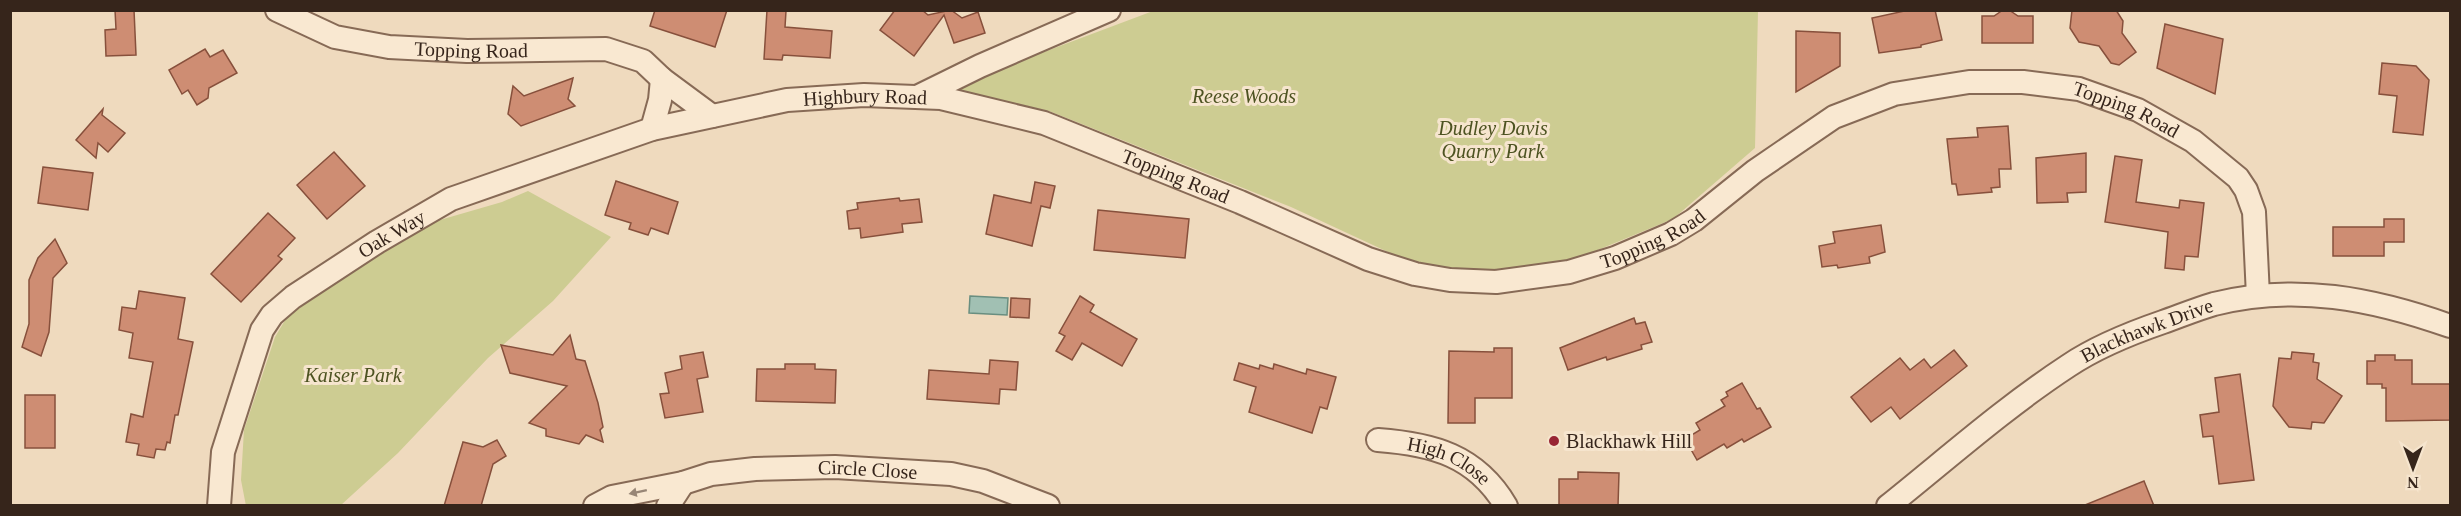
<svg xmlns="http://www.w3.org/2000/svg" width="2461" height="516" font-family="Georgia,serif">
  <rect width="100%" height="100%" fill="#efdabe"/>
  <!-- green -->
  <g fill="#cdcc92">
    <polygon points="1153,11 1758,11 1755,148 1673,219 1576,259 1482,271 1443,268 1401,258 1291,207 1049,111 948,88"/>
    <polygon points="528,191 611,237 553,301 488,358 398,453 341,505 246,506 241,480 244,430 275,337 287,317 371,257 433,222 502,202"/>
  </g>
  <!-- water -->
  <polygon fill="#a1c0b3" stroke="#698e80" stroke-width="1.5" points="970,296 1008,298 1007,315 969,313"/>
  <!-- building -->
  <g fill="#ce8d73" stroke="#87503c" stroke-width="1.5">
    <polygon points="115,10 134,10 136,55 106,56 105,30 116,29"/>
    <polygon points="655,10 727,10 715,47 650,26"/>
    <polygon points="767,10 786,11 785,27 832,31 830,58 783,55 782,60 764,59"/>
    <polygon points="895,10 922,10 928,15 951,10 962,18 978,12 985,33 954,43 944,15 914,56 880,30"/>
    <polygon points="1909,10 1935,10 1942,40 1921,45 1921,47 1879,53 1872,18"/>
    <polygon points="2003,10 2009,10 2018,16 2033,16 2033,43 1982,43 1982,16 1994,16"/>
    <polygon points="2072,10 2116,10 2123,21 2122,33 2136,52 2119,65 2111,63 2099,46 2079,42 2070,28"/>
    <polygon points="2165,24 2223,39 2215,94 2157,68"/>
    <polygon points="1796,31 1840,33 1840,66 1796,92"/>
    <polygon points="205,49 210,57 223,50 237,73 209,88 208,98 197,105 188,90 182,94 169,70"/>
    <polygon points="2382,63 2416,66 2429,80 2423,135 2393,132 2397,96 2379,94"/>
    <polygon points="573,78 568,99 575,106 521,126 508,114 513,86 524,96"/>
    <polygon points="103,109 102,115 125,133 108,152 98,143 96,158 76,140"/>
    <polygon points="2008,126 2011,169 1999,169 2000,187 1991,188 1992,192 1958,195 1956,184 1952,184 1947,139 1978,137 1977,128"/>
    <polygon points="334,152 365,186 327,219 297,185"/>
    <polygon points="2086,153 2086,192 2067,193 2068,202 2037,203 2036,158"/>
    <polygon points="2115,156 2142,160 2136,202 2179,208 2180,200 2204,203 2198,257 2185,256 2184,270 2165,268 2168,232 2105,222"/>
    <polygon points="43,167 93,173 88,210 38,203"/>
    <polygon points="616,181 678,202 668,234 651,228 648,235 629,229 631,223 605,215"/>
    <polygon points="1035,182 1055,186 1050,208 1041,206 1032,246 986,234 994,195 1031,203"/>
    <polygon points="899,198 900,201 919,199 922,222 902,224 903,232 861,238 860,228 849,229 847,211 858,209 857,203"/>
    <polygon points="1098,210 1189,219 1185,258 1094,250"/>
    <polygon points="268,213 295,238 278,256 282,259 241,302 211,274"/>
    <polygon points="2384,219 2404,219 2404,242 2384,242 2384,256 2333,256 2333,227 2384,227"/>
    <polygon points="1881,225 1885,252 1869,257 1870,263 1838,268 1837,265 1822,267 1819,246 1835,243 1833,232"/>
    <polygon points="55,239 67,263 53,278 49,332 41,356 22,347 29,324 29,280 38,258"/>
    <polygon points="139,291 185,298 178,339 193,342 178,415 175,415 170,443 167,442 165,450 156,449 154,458 137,455 139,444 126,442 131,414 143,417 153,362 129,358 133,333 119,330 122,307 136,309"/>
    <polygon points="1080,296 1094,305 1090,312 1137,339 1122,366 1082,343 1072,360 1056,351 1065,336 1059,333"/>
    <polygon points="1011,298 1030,299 1029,318 1010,317"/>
    <polygon points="1634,318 1636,324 1645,322 1652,342 1641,345 1642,349 1607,360 1606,357 1568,370 1560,348"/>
    <polygon points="570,335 576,359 585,361 598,403 603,427 600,430 603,442 586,435 579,444 546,436 546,429 529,423 567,386 510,373 501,345 553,355"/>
    <polygon points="1494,348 1512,348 1512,398 1475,398 1475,423 1448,423 1449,351 1494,352"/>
    <polygon points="1954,350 1967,366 1900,419 1891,407 1871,422 1851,397 1900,358 1910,370 1924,359 1931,368"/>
    <polygon points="703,352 708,377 697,379 703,412 665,418 660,394 669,393 665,373 682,369 680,356"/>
    <polygon points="2292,352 2314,354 2313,362 2319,363 2317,379 2342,396 2324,423 2312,422 2311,429 2289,427 2273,406 2279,358 2291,359"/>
    <polygon points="2375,355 2395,355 2395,360 2412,360 2412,384 2450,384 2451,420 2386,421 2386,388 2382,388 2382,384 2367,384 2367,361 2375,361"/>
    <polygon points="990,360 1018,362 1016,390 1000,389 999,404 927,399 929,370 989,374"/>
    <polygon points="1239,363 1259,369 1260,365 1273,369 1274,364 1306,374 1307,369 1336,377 1327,409 1320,407 1312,433 1249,412 1256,387 1234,380"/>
    <polygon points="785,364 815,364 815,369 836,370 835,403 756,401 757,369 785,369"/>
    <polygon points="2240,374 2254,480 2219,484 2213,436 2203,437 2200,415 2219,412 2215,378"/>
    <polygon points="1742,383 1757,409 1760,408 1771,427 1744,442 1742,439 1727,448 1724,444 1697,460 1685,439 1700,430 1696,423 1725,406 1721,400 1728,396 1726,392"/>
    <rect x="25" y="395" width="30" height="53"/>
    <polygon points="497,440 506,456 493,464 481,506 444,506 463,442 483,447"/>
    <polygon points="1578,472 1619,473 1618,506 1559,506 1559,479 1578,479"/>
    <polygon points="2144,481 2154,506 2085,506 2085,505"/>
  </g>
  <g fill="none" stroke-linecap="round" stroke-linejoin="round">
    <defs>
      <g id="minor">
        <path id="s1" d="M277,10l58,27 54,10 78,4 139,-2 37,12 19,18 50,37"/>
        <polyline points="919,96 980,66 1109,10"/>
        <polyline points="652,129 660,100 662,79"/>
        <path id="s2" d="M1378,440c54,4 98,15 128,66"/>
        <path id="s3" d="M219,506l4,-54 39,-122 10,-15 21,-18 84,-55 74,-43 201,-70 135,-29 77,-5 77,3 103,25 196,79 128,57 47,15 35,6 46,2 73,-10 46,-14 56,-24 23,-14 61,-49 79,-54 60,-23 75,-12h54l56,7 59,21 55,31 45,37 8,12 8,22 4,84"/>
        <path id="s4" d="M595,506l17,-9 71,-14 28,-9 44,-5 80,-2 116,7 32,7 65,25"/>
        <polyline points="668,506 683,483"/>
        <path id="s5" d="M1888,506c60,-48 116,-98 180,-140 28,-19 63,-33 95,-44 17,-6 34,-13 51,-18 81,-21 160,-5 236,22"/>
      </g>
    </defs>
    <!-- minor casing -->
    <use href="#minor" stroke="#876a56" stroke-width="26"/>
    <!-- minor -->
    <use href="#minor" stroke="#f9e8d1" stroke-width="22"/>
  </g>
  <!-- one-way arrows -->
  <defs><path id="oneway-solid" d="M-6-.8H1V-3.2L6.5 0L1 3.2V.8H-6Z" transform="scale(1.5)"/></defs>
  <use fill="#988676" href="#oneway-solid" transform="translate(638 492) rotate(168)"/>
  <!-- markers -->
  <circle fill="#982534" stroke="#f6e5ce" stroke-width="2" cx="1554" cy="441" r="6"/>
  <g text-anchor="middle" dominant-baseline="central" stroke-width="6" stroke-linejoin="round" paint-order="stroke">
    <!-- street labels -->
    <g font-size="20" fill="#36251b" stroke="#f6e5ce">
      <text stroke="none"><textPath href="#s1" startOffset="201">Topping Road</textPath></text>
      <text stroke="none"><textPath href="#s3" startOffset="843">Highbury Road</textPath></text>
      <text stroke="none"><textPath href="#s3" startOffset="2193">Topping Road</textPath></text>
      <text stroke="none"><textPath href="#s3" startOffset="1167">Topping Road</textPath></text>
      <text stroke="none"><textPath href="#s3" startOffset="345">Oak Way</textPath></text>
      <text stroke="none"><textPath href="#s3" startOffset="1671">Topping Road</textPath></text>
      <text stroke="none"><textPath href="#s5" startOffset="315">Blackhawk Drive</textPath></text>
      <text stroke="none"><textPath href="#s2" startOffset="75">High Close</textPath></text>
      <text stroke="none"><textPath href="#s4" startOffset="278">Circle Close</textPath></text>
    </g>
    <!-- park labels -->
    <g font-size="20" font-style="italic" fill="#4d5321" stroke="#f6e5ce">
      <text x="1244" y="96">Reese Woods</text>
      <text x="1493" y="128">Dudley Davis<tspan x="1493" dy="23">Quarry Park</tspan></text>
      <text x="353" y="375">Kaiser Park</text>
    </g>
    <!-- poi labels -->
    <g font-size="20" fill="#36251b" stroke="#f6e5ce" text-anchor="start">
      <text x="1566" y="441">Blackhawk Hill</text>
    </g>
  </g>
  <!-- border -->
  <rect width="2461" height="516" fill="none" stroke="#36251b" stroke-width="24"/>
  <!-- north arrow -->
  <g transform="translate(2413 468) rotate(180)" stroke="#f6e5ce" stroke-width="4.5" paint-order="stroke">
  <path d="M0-4.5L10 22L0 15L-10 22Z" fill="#36251b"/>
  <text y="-9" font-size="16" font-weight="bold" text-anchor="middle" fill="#36251b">N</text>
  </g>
</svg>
